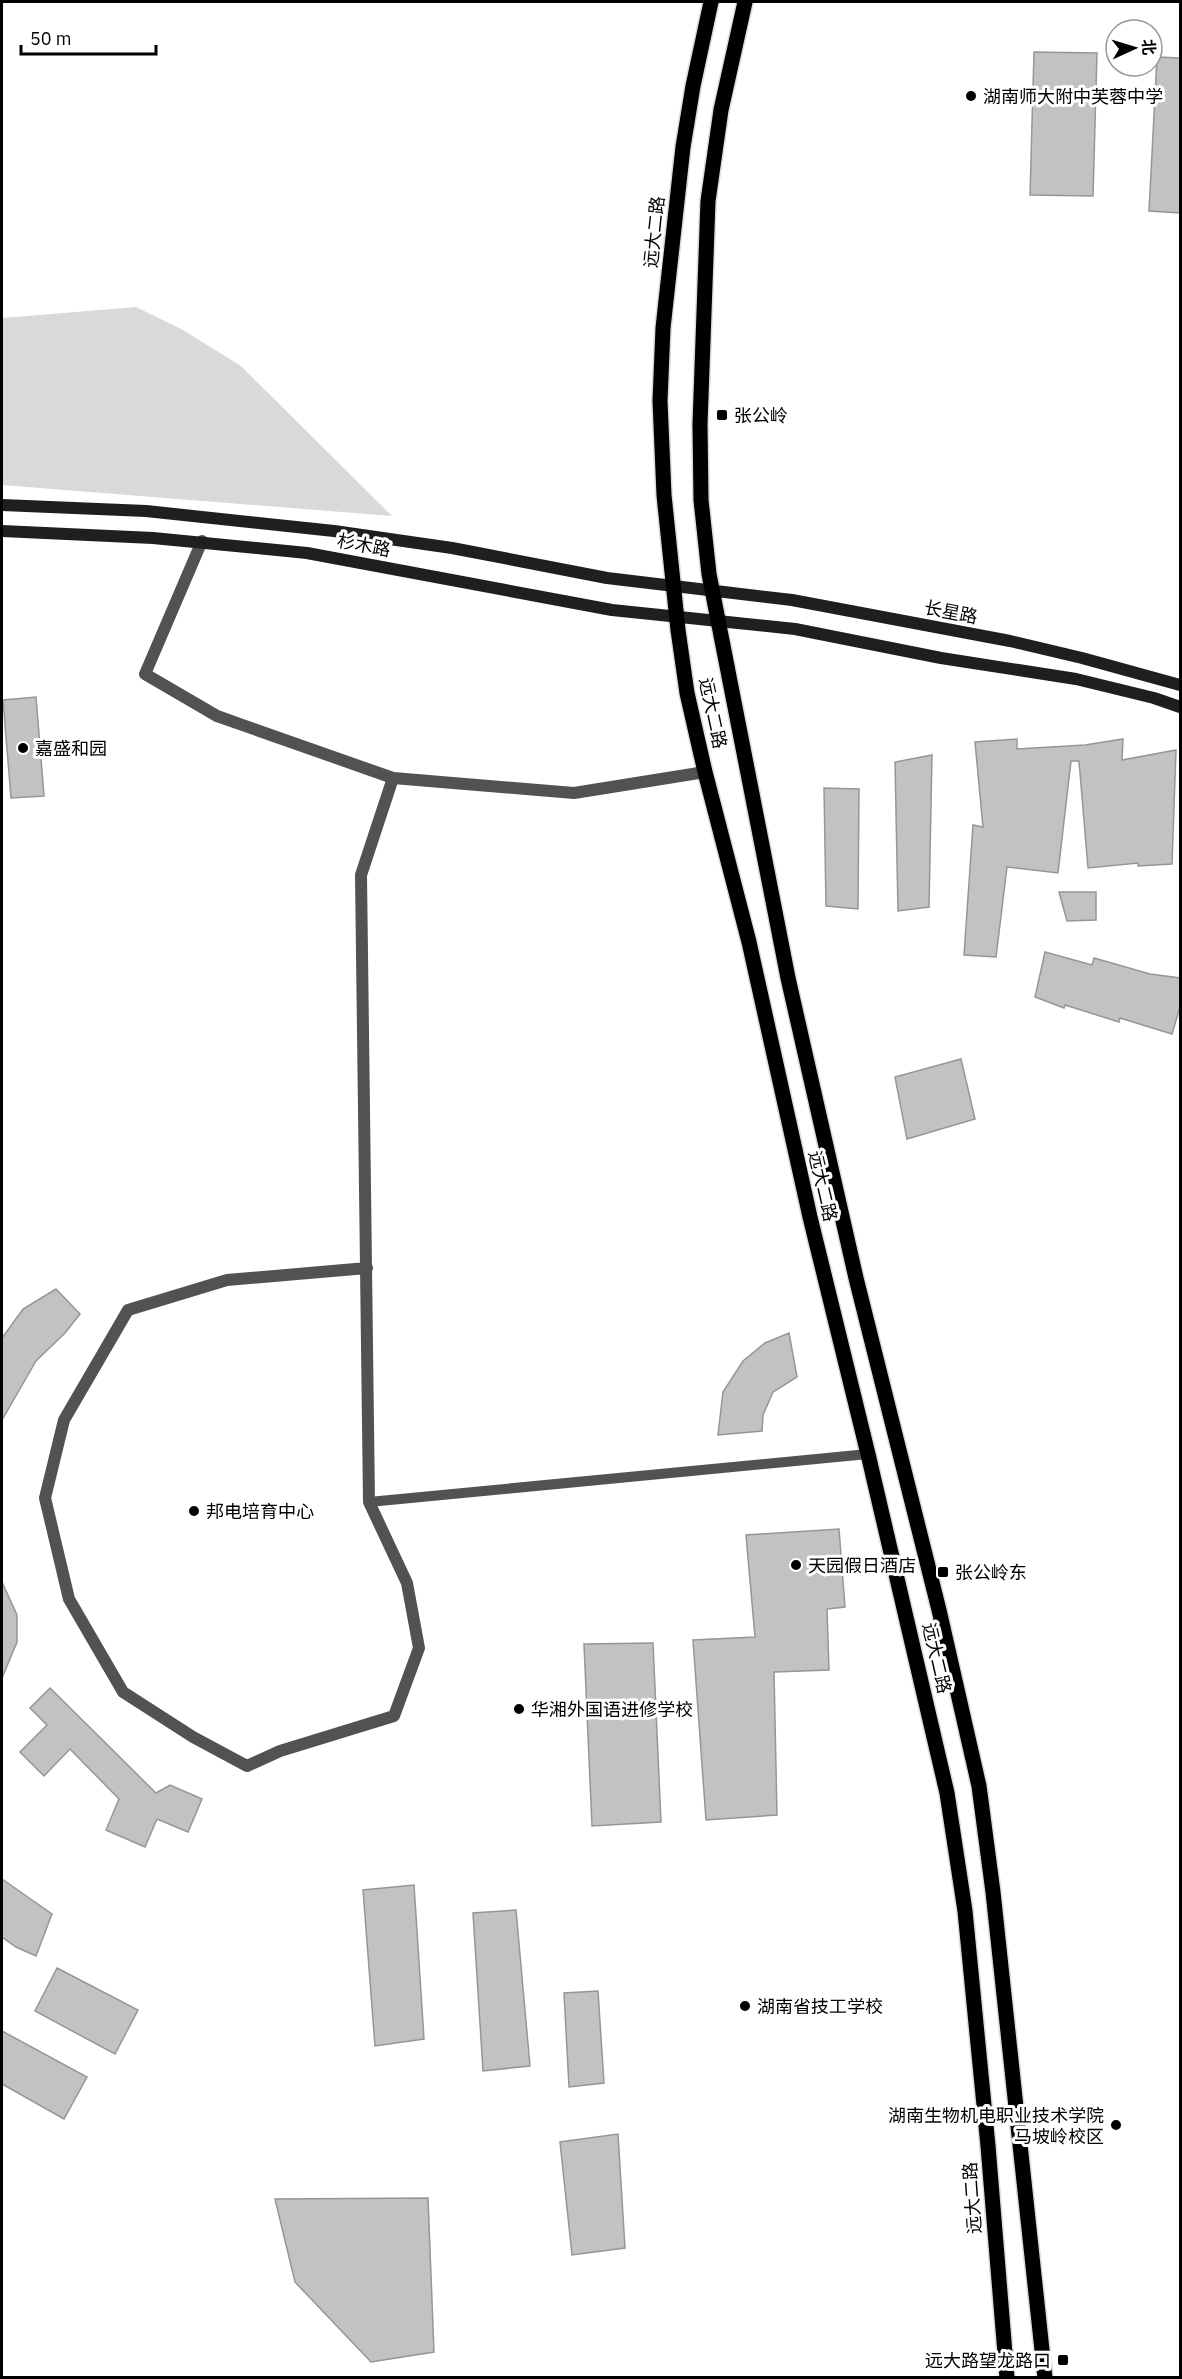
<svg xmlns="http://www.w3.org/2000/svg" width="1182" height="2379" font-family="'IBM Plex Sans','Noto Sans SC',sans-serif">
  <rect width="100%" height="100%" fill="#fff"/>
  <!-- green -->
  <polygon fill="#d9d9d9" points="136,307 183,330 241,366 392,516 2,485 2,318"/>
  <!-- building -->
  <g fill="#c2c2c2" stroke="#969696" stroke-width="1.5">
    <polygon points="1034,52 1097,53 1093,196 1030,195"/>
    <polygon points="1157,57 1180,58 1180,213 1149,211"/>
    <polygon points="36,697 44,796 11,798 3,700"/>
    <polygon points="1017,739 1017,749 1085,745 1123,739 1122,760 1176,750 1172,864 1138,866 1138,863 1088,868 1079,761 1071,761 1058,873 1007,867 996,957 964,955 973,825 983,827 975,742"/>
    <polygon points="932,755 929,907 898,911 895,762"/>
    <polygon points="824,788 859,789 858,909 826,906"/>
    <polygon points="1059,892 1096,892 1096,920 1067,921"/>
    <polygon points="1045,952 1092,965 1094,958 1150,974 1180,978 1180,1007 1172,1034 1120,1018 1119,1022 1065,1005 1064,1008 1035,997"/>
    <polygon points="961,1059 975,1119 907,1139 895,1077"/>
    <polygon points="56,1289 80,1314 65,1333 36,1361 2,1420 2,1338 23,1309"/>
    <polygon points="789,1333 797,1377 773,1392 763,1415 762,1431 718,1435 723,1392 743,1361 765,1343"/>
    <polygon points="839,1529 845,1607 827,1609 829,1670 774,1672 777,1815 706,1820 693,1640 755,1637 746,1535"/>
    <polygon points="2,1582 17,1615 17,1642 2,1678"/>
    <polygon points="653,1643 661,1822 592,1826 584,1644"/>
    <polygon points="50,1688 156,1793 170,1785 202,1799 188,1832 157,1819 145,1847 106,1830 119,1799 70,1749 44,1776 20,1752 47,1725 30,1708"/>
    <polygon points="2,1879 52,1914 36,1956 16,1947 2,1937"/>
    <polygon points="414,1885 424,2039 375,2046 363,1890"/>
    <polygon points="516,1910 530,2066 483,2071 473,1913"/>
    <polygon points="57,1968 138,2010 115,2054 35,2011"/>
    <polygon points="598,1991 604,2083 569,2087 564,1993"/>
    <polygon points="2,2031 87,2077 64,2119 2,2084"/>
    <polygon points="618,2134 625,2248 572,2255 560,2142"/>
    <polygon points="428,2198 434,2352 371,2362 295,2282 275,2199"/>
  </g>
  <g fill="none" stroke-linecap="round" stroke-linejoin="round">
    <defs>
      <g id="primary">
        <polyline points="711,2 693,86 683,147 663,328 660,401 664,495 678,630 687,693 705,772 749,942 810,1217 868,1454 947,1793 965,1911 988,2146 1007,2378"/>
        <polyline points="745,2 721,110 708,201 700,424 701,500 709,574 788,978 856,1278 939,1610 979,1786 993,1892 1045,2378"/>
      </g>
    </defs>
    <!-- primary casing -->
    <use href="#primary" stroke="#dbdbdb" stroke-width="18"/>
    <!-- service -->
    <polyline stroke="#525252" stroke-width="10" points="369,1502 868,1454"/>
    <!-- minor -->
    <g stroke="#525252" stroke-width="12">
      <polyline points="202,541 145,674 217,716 393,778 574,793 705,772"/>
      <polyline points="367,1268 227,1280 128,1310 64,1420 45,1498 69,1599 123,1692 193,1737 247,1766 280,1751 394,1716 419,1648 407,1583 369,1502 361,875 393,778"/>
    </g>
    <!-- secondary -->
    <g stroke="#1f1f1f" stroke-width="12">
      <polyline points="2,505 146,511 334,531 452,548 607,578 792,600 1010,641 1082,658 1180,685"/>
      <polyline points="2,531 153,538 307,553 612,610 795,629 941,658 1076,679 1154,698 1180,707"/>
    </g>
    <!-- primary -->
    <use href="#primary" stroke="#000" stroke-width="15"/>
  </g>
  <!-- markers -->
  <g fill="#000" stroke="#fff" stroke-width="2">
    <circle cx="971" cy="96" r="6"/>
    <rect x="716" y="409" width="12" height="12" rx="3"/>
    <circle cx="23" cy="748" r="6"/>
    <circle cx="194" cy="1511" r="6"/>
    <circle cx="796" cy="1565" r="6"/>
    <rect x="937" y="1566" width="12" height="12" rx="3"/>
    <circle cx="519" cy="1709" r="6"/>
    <circle cx="745" cy="2006" r="6"/>
    <circle cx="1116" cy="2125" r="6"/>
    <rect x="1057" y="2354" width="12" height="12" rx="3"/>
  </g>
  <g text-anchor="middle" dominant-baseline="central" stroke-width="6" stroke-linejoin="round" paint-order="stroke">
    <!-- poi labels -->
    <g font-size="18" fill="#000" stroke="#fff" text-anchor="start">
      <text x="983" y="96">湖南师大附中芙蓉中学</text>
      <text x="734" y="415">张公岭</text>
      <text x="35" y="748">嘉盛和园</text>
      <text x="206" y="1511">邦电培育中心</text>
      <text x="808" y="1565">天园假日酒店</text>
      <text x="955" y="1572">张公岭东</text>
      <text x="531" y="1709">华湘外国语进修学校</text>
      <text x="757" y="2006">湖南省技工学校</text>
      <text x="1104" y="2115" text-anchor="end">湖南生物机电职业技术学院<tspan x="1104" dy="21">马坡岭校区</tspan></text>
      <text x="1051" y="2360" text-anchor="end">远大路望龙路口</text>
    </g>
    <!-- street labels -->
    <g font-size="18" fill="#000" stroke="#fff">
      <text transform="translate(654 232) rotate(-84)">远大二路</text>
      <text transform="translate(364 545) rotate(11)">杉木路</text>
      <text transform="translate(951 612) rotate(11)">长星路</text>
      <text transform="translate(713 713) rotate(78)">远大二路</text>
      <text transform="translate(823 1186) rotate(77)">远大二路</text>
      <text transform="translate(937 1658) rotate(77)">远大二路</text>
      <text transform="translate(972 2198) rotate(-94)">远大二路</text>
    </g>
  </g>
  <!-- border -->
  <rect width="1182" height="2379" fill="none" stroke="#000000" stroke-width="6"/>
  <!-- north arrow -->
  <g transform="translate(1134 48) rotate(86)"><circle r="28" fill="#ffffff" stroke="#999999" stroke-width="1.5"/>
  <path d="M0-4.5L10 22L0 15L-10 22Z" fill="#000000"/>
  <text y="-9" font-size="16" font-weight="bold" text-anchor="middle" fill="#000000">北</text>
  </g>
  <!-- scale -->
  <path d="M21 45v9h135v-9" fill="none" stroke="#000000" stroke-width="3"/>
  <text x="30" y="45" font-size="18" fill="#000000" stroke="#ffffff" stroke-width="4.5" paint-order="stroke">50 m</text>
</svg>
